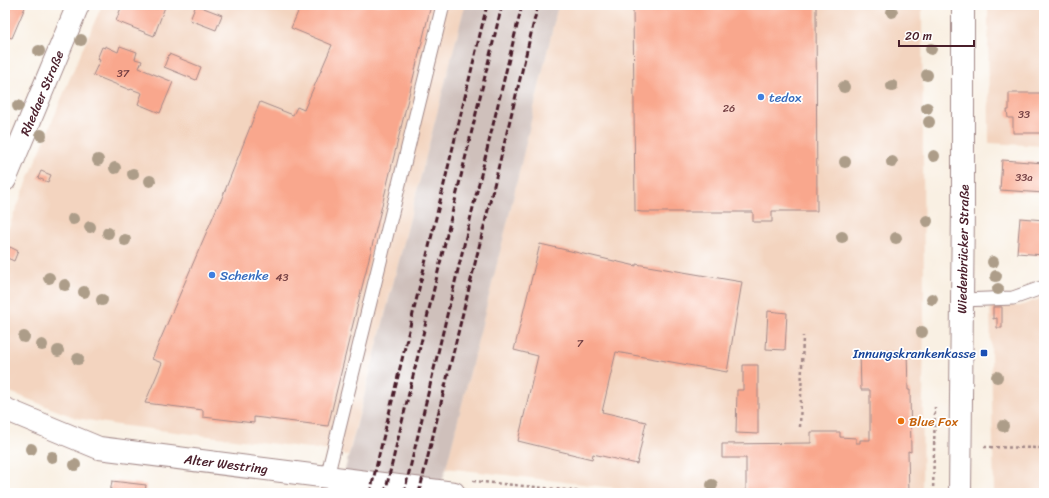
<svg xmlns="http://www.w3.org/2000/svg" width="1049" height="498" font-family="Sriracha,sans-serif">
  <rect width="100%" height="100%" fill="#fff"/>
  <filter id="ink" filterUnits="userSpaceOnUse"><feTurbulence type="fractalNoise" baseFrequency=".025" numOctaves="2"/><feDisplacementMap in="SourceGraphic" scale="8" xChannelSelector="R" yChannelSelector="G"/><feConvolveMatrix kernelMatrix="1 2 1 2 8 2 1 2 1" color-interpolation-filters="sRGB"/></filter>
  <filter id="wash" filterUnits="userSpaceOnUse"><feTurbulence type="fractalNoise" baseFrequency=".012" numOctaves="4" result="noise"/><feDisplacementMap in="SourceGraphic" scale="16" xChannelSelector="R" yChannelSelector="G"/><feGaussianBlur stdDeviation="0.9" result="paint"/><feColorMatrix in="noise" values="0 0 0 0 0 0 0 0 0 0 0 0 0 0 0 0 0 1.4 0 .05"/><feComposite in="paint" operator="in"/></filter>
  <g filter="url(#wash)">
    <rect width="100%" height="100%" fill="#f9f0e3"/>
    <!-- built -->
    <g fill="#f3d4bf">
      <polygon points="102,5 465,5 348,456 333,451 118,425 76,418 5,390 5,236 70,78"/>
      <polygon points="558,5 922,5 924,304 922,493 658,493 446,468 508,220"/>
      <polygon points="988,5 1044,5 1044,146 989,143"/>
      <polygon points="1044,297 1044,493 994,493 990,305 1020,306"/>
    </g>
    <!-- industrial -->
    <polygon fill="#cfc0bb" points="465,5 558,5 508,220 446,468 439,493 339,493"/>
    <g id="blocks">
      <!-- building -->
      <g fill="#f9a78d">
        <polygon points="5,5 26,5 12,38 5,36"/>
        <polygon points="122,5 160,5 165,7 154,36 116,21"/>
        <polygon points="196,5 222,15 216,30 190,20"/>
        <polygon points="301,5 431,5 328,426 254,417 254,423 203,417 203,410 145,403 162,363 152,359 219,203 220,203 260,102 293,115 297,107 304,110 332,45 291,28"/>
        <polygon points="633,5 816,5 817,211 772,211 772,222 753,222 753,212 642,212 635,211"/>
        <polygon points="105,46 118,52 120,46 137,52 135,59 142,61 139,68 173,82 160,113 138,104 142,93 131,89 130,90 93,75 100,60 97,59 102,47 105,48"/>
        <polygon points="169,54 201,67 196,80 164,67"/>
        <polygon points="1009,93 1044,93 1044,133 1013,133 1013,118 1008,118 1007,110 1009,110"/>
        <polygon points="1002,160 1044,163 1044,193 1000,190"/>
        <polygon points="41,171 51,175 48,182 38,178"/>
        <polygon points="1020,218 1044,220 1044,255 1017,253"/>
        <polygon points="540,244 636,266 636,264 742,282 727,372 616,352 602,412 646,422 637,464 593,454 592,459 518,441 538,356 514,350"/>
        <polygon points="10,247 18,251 14,261 5,257"/>
        <polygon points="993,307 1002,307 1002,328 997,328 997,318 993,319"/>
        <polygon points="768,311 787,313 785,350 766,349"/>
        <polygon points="907,351 908,390 910,390 911,452 908,451 909,493 746,492 746,458 722,458 722,444 811,443 811,432 840,432 840,437 856,438 856,443 860,443 860,440 870,440 870,390 861,390 860,352"/>
        <polygon points="743,365 758,365 758,434 736,433 737,390 743,390"/>
        <polygon points="112,481 146,485 145,493 110,493"/>
      </g>
    </g>
  </g>
  <g filter="url(#ink)">
    <use href="#blocks" fill-opacity="0" stroke="#a28887" stroke-width="1"/>
    <g fill="none" stroke-linecap="round" stroke-linejoin="round">
      <defs>
        <g id="lane">
          <polyline points="962,300 1013,298 1044,287"/>
          <polyline points="327,477 443,5"/>
        </g>
        <g id="street">
          <polyline points="5,180 78,5"/>
          <polyline points="5,409 99,448 454,493"/>
        </g>
        <polyline id="secondary" points="960,493 963,206 963,5"/>
      </defs>
      <!-- lane casing -->
      <use href="#lane" stroke="#a28887" stroke-width="15"/>
      <!-- street casing -->
      <use href="#street" stroke="#a28887" stroke-width="24"/>
      <!-- secondary casing -->
      <use href="#secondary" stroke="#a28887" stroke-width="24"/>
      <!-- path -->
      <g stroke="#a28887" stroke-width="2.5" stroke-dasharray="3 3" stroke-linecap="butt">
        <polyline points="800,427 803,336"/>
        <polyline points="984,447 1039,448"/>
        <polyline points="473,481 596,493"/>
        <polyline points="933,493 935,407"/>
      </g>
      <!-- lane -->
      <use href="#lane" stroke="#fff" stroke-width="13"/>
      <!-- street -->
      <use href="#street" stroke="#fff" stroke-width="22"/>
      <!-- secondary -->
      <use href="#secondary" stroke="#fff" stroke-width="22"/>
      <!-- rail -->
      <g stroke="#4a1f2b" stroke-width="3" stroke-dasharray="6 3" stroke-linecap="butt">
        <polyline points="370,493 487,5"/>
        <polyline points="385,493 502,5"/>
        <polyline points="404,493 522,5"/>
        <polyline points="419,493 538,5"/>
      </g>
    </g>
    <!-- trees -->
    <g fill="#ad9d89">
      <circle cx="892" cy="12" r="6"/>
      <circle cx="81" cy="40" r="6"/>
      <circle cx="931" cy="49" r="6"/>
      <circle cx="39" cy="51" r="6"/>
      <circle cx="927" cy="75" r="6"/>
      <circle cx="892" cy="86" r="6"/>
      <circle cx="844" cy="87" r="6"/>
      <circle cx="18" cy="106" r="6"/>
      <circle cx="927" cy="108" r="6"/>
      <circle cx="929" cy="122" r="6"/>
      <circle cx="41" cy="135" r="6"/>
      <circle cx="934" cy="156" r="6"/>
      <circle cx="98" cy="160" r="6"/>
      <circle cx="845" cy="162" r="6"/>
      <circle cx="892" cy="162" r="6"/>
      <circle cx="115" cy="168" r="6"/>
      <circle cx="133" cy="174" r="6"/>
      <circle cx="150" cy="181" r="6"/>
      <circle cx="73" cy="219" r="6"/>
      <circle cx="927" cy="221" r="6"/>
      <circle cx="90" cy="227" r="6"/>
      <circle cx="108" cy="233" r="6"/>
      <circle cx="842" cy="237" r="6"/>
      <circle cx="896" cy="238" r="6"/>
      <circle cx="125" cy="240" r="6"/>
      <circle cx="993" cy="262" r="6"/>
      <circle cx="996" cy="276" r="6"/>
      <circle cx="49" cy="278" r="6"/>
      <circle cx="65" cy="285" r="6"/>
      <circle cx="998" cy="289" r="6"/>
      <circle cx="84" cy="292" r="6"/>
      <circle cx="932" cy="299" r="6"/>
      <circle cx="102" cy="300" r="6"/>
      <circle cx="922" cy="332" r="6"/>
      <circle cx="24" cy="337" r="6"/>
      <circle cx="42" cy="345" r="6"/>
      <circle cx="58" cy="351" r="6"/>
      <circle cx="78" cy="359" r="6"/>
      <circle cx="997" cy="377" r="6"/>
      <circle cx="1003" cy="426" r="6"/>
      <circle cx="31" cy="449" r="6"/>
      <circle cx="52" cy="457" r="6"/>
      <circle cx="75" cy="465" r="6"/>
      <circle cx="712" cy="485" r="6"/>
    </g>
  </g>
  <!-- markers -->
  <g fill="#3f7fe0" stroke="#fff" stroke-width="1.5">
    <circle cx="761" cy="97" r="4"/>
    <circle cx="212" cy="275" r="4"/>
  </g>
  <rect fill="#1a4fb4" stroke="#fff" stroke-width="1.5" x="980" y="349" width="8" height="8" rx="2"/>
  <circle fill="#e8710a" stroke="#fff" stroke-width="1.5" cx="901" cy="421" r="4"/>
  <g text-anchor="middle" dominant-baseline="central" stroke-width="3.5" stroke-linejoin="round" paint-order="stroke">
    <!-- number labels -->
    <g font-size="11" fill="#764144">
      <text x="123" y="73">37</text>
      <text x="729" y="108">26</text>
      <text x="1024" y="114">33</text>
      <text x="1024" y="177">33a</text>
      <text x="282" y="277">43</text>
      <text x="580" y="343">7</text>
    </g>
    <!-- street labels -->
    <g font-size="13" fill="#4a1f2b" stroke="#fff">
      <text transform="translate(42 93) rotate(-67)">Rhedaer Straße</text>
      <text transform="translate(963 249) rotate(-89)">Wiedenbrücker Straße</text>
      <text transform="translate(226 464) rotate(7)">Alter Westring</text>
    </g>
    <!-- shop labels -->
    <g font-size="13" fill="#366cbe" stroke="#fff" text-anchor="start">
      <text x="769" y="97">tedox</text>
      <text x="220" y="275">Schenke</text>
    </g>
    <!-- transit labels -->
    <g font-size="13" fill="#164399" stroke="#fff" text-anchor="end">
      <text x="976" y="353">Innungskrankenkasse</text>
    </g>
    <!-- food labels -->
    <g font-size="13" fill="#c56008" stroke="#fff" text-anchor="start">
      <text x="909" y="421">Blue Fox</text>
    </g>
  </g>
  <!-- margin -->
  <rect width="1049" height="498" fill="none" stroke="#fff" stroke-width="20"/>
  <!-- scale -->
  <path d="M899 40v6h75v-6" fill="none" stroke="#4a1f2b" stroke-width="2"/>
  <text x="905" y="40" font-size="12" fill="#4a1f2b" stroke="#ffffff" stroke-width="3" paint-order="stroke">20 m</text>
</svg>
